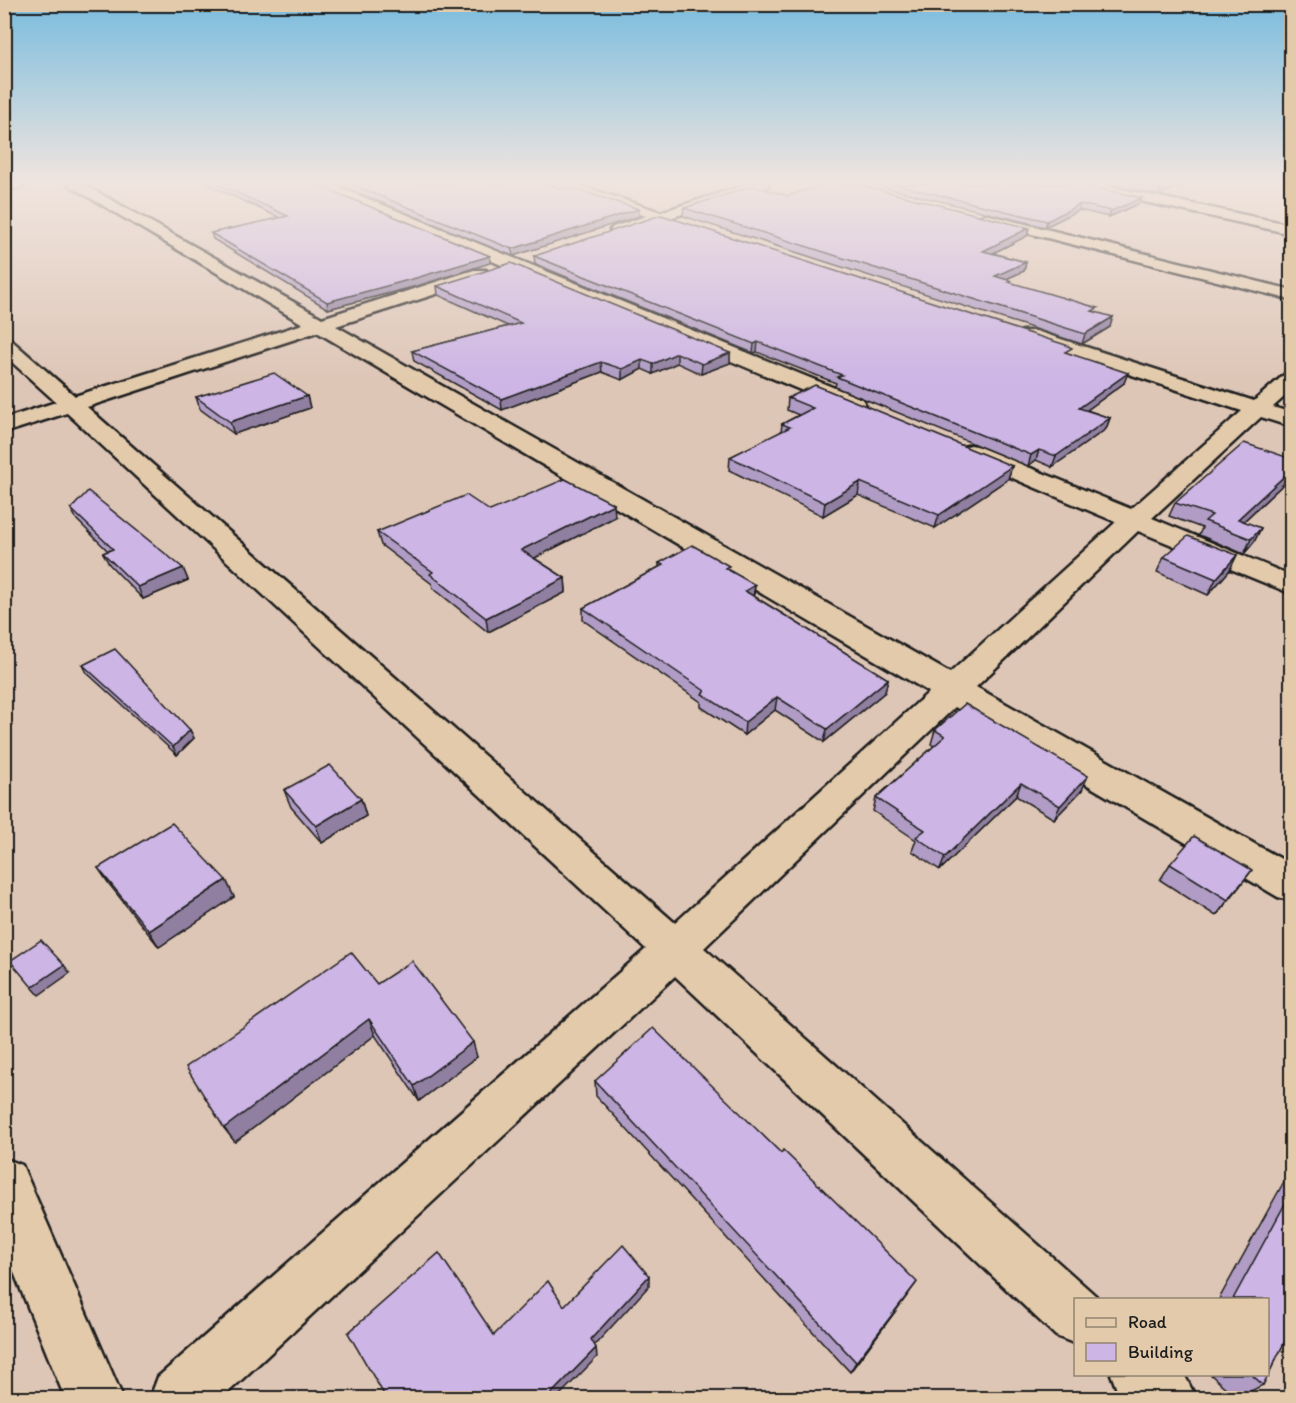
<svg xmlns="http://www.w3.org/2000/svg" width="1296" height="1403" font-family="Itim,sans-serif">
  <rect width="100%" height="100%" fill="#dec6b7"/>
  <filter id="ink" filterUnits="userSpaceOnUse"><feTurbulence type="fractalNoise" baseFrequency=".0167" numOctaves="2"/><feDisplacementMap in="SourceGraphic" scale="12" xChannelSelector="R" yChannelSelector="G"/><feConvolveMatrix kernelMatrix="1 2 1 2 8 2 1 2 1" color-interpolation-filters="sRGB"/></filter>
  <g filter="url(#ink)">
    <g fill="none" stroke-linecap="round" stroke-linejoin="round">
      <defs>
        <g id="minor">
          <polygon points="4,184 25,184 23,187 4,190"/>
          <path d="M67,184h16l239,134 152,-48h12l2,4 -2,4 -150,48 614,347 166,-151 -153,-65 -4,-5 4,-5 8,-2 8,2 152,62 111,-98 -220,-72 -3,-4 3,-4h14l218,70 31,-27 7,-2v18l-19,17 19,6v14l-31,-10 -109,101 140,58v18l-154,-63 -162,156 316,178v36l-14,-4 -323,-190 -251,241 392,348 1,4h-21v44l-20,-8 -381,-360 -453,422h-72l8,-21 488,-428 -579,-536 -63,20v-14l52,-17 -52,-47v-17l7,2 64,56 228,-72zM317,332l612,360 -254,231 -588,-516z"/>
          <polygon points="313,184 331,184 862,399 865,404 862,409 854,411 846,409 315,187"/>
          <polygon points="555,184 575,184 661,212 749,184 769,184 767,187 673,217 671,221 661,221 618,235 610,230 613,227 646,216 557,187"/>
          <polygon points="1073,184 1098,184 1292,225 1292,234 1080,188"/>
          <polygon points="985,214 1292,290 1292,300 980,221 978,218"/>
          <polygon points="4,1158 22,1165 123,1398 65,1398 4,1248"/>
          <polygon points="1111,1374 1184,1374 1196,1398 1123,1398 1119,1395"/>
        </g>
      </defs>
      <!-- minor casing -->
      <use href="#minor" stroke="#1c1c1c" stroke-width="5"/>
      <!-- minor -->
      <use href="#minor" fill="#e2caab" fill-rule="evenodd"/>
    </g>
    <!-- wall -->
    <g fill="#b09cc5" stroke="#1c1c1c" stroke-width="1.5">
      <polygon points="207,184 315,184 490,263 417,286 328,309 213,239 211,233 280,218"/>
      <polygon points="336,184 546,184 639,209 639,216 513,256"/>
      <polygon points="871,184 1079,184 1140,203 1109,217 1079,210 1045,227"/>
      <polygon points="1108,184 1184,184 1159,195"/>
      <polygon points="788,196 1029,228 1027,236 993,253 1026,262 1024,271 1006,279 1011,281 1011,283 1096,312 1110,327 1082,344 683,216 684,208"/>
      <polygon points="534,256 1071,354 1124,383 1087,410 1110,418 1106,429 1052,467 1036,460 1028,466 835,387 836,383 757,352 753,353 535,264"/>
      <polygon points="437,286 730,353 730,363 701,374 677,363 653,374 642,369 622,380 602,372 502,410 414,361 412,351 508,326 438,295"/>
      <polygon points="307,396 310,408 234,434 200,409 196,397"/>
      <polygon points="788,398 1012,466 1008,479 935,528 858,495 823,516 729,470 730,457 781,432 782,424 799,415 787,410"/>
      <polygon points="1292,459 1292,476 1243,522 1261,528 1254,542 1244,554 1199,535 1202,528 1169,516 1175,503"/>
      <polygon points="71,509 183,568 188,580 143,599 109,564 103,553 108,551 77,520"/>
      <polygon points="490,511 615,517 534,558 565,578 566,592 488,632 433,588 432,584 381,545 377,532"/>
      <polygon points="1237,555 1229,571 1208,595 1157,572 1164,557"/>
      <polygon points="659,563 728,570 755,585 754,596 888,679 885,692 824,742 775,710 744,735 701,707 701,702 583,620 583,608 659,567"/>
      <polygon points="83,665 190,730 194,738 177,755 87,673"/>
      <polygon points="935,730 1082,790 1054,819 1016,796 940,870 912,851 916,840 873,811 876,798 934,746 931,744"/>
      <polygon points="284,790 361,799 366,816 322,843 291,807"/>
      <polygon points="1170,864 1240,886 1216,916 1160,880"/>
      <polygon points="98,868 226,880 234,897 159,947 109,884"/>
      <polygon points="377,984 477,1057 419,1101 375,1035 235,1142 224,1128"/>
      <polygon points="595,1081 909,1293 850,1372 596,1096"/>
      <polygon points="1292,1167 1292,1327 1263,1385 1237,1398 1210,1374 1268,1374 1268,1299 1219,1299"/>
    </g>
    <!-- shaded-wall -->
    <g fill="#907fa0" stroke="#1c1c1c" stroke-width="1.5">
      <polygon points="1174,184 1184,184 1159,195 1161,189"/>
      <polygon points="1142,198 1140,203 1109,217 1111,211"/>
      <polygon points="1080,204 1079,210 1045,227 1047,221"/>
      <polygon points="639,209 639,216 513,256 512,249"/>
      <polygon points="1029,228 1027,236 981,259 983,251"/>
      <polygon points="490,256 490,263 417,286 328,309 327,302"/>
      <polygon points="1026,262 1024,271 993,285 995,276"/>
      <polygon points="1113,317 1110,327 1082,344 1085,334"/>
      <polygon points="758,342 757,352 753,353 754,344"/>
      <polygon points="677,353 677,363 653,374 653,364"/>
      <polygon points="730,353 730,363 701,374 702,364"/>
      <polygon points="642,360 642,369 622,380 622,369"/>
      <polygon points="601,362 602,372 502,410 501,399"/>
      <polygon points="1128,373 1124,383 1076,418 1079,408"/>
      <polygon points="307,396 310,408 234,434 230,422"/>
      <polygon points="1110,418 1106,429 1052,467 1056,456"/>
      <polygon points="1039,450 1036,460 1028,466 1031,455"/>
      <polygon points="1012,466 1008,479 935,528 939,515"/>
      <polygon points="1292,469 1292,476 1232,532 1238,519"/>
      <polygon points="860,482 858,495 823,516 825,503"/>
      <polygon points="614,504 615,517 523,564 521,550"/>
      <polygon points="1261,528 1254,542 1244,554 1251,539"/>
      <polygon points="1237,555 1229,571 1208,595 1216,579"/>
      <polygon points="183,568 188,580 143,599 138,587"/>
      <polygon points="565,578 566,592 488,632 486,618"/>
      <polygon points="755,585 753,597 745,591"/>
      <polygon points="888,679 885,692 824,742 827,729"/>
      <polygon points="777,697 775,710 744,735 745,722"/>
      <polygon points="190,730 194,738 177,755 173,747"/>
      <polygon points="1088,776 1082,790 1054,819 1060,806"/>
      <polygon points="1021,783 1016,796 940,870 945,857"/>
      <polygon points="361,799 366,816 322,843 316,826"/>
      <polygon points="1252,870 1240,886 1216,916 1228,900"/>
      <polygon points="226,880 234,897 159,947 149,931"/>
      <polygon points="64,965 70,973 39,995 32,987"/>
      <polygon points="369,1019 375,1035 235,1142 224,1128"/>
      <polygon points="473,1042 477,1057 419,1101 414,1086"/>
      <polygon points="649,1276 649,1286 592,1348 591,1339"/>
      <polygon points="917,1282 909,1293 850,1372 856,1362"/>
      <polygon points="596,1348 597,1357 557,1398 547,1398"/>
    </g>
    <!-- building -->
    <g fill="#cdb5e5" stroke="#1c1c1c" stroke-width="1.5">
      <polygon points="218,184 315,184 490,256 416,278 327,302 211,233 288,216"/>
      <polygon points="350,184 546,184 561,189 568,187 639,209 512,249"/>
      <polygon points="825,184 857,184 1029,228 983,251 1026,262 995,276 1011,281 1009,282 1098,308 1092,311 1113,317 1085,334 684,208 753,186 788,196"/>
      <polygon points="893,184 1079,184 1142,198 1111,211 1080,204 1047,221"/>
      <polygon points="1134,184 1174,184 1161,189"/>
      <polygon points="661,215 1066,345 1072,348 1065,352 1128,373 1079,408 1110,418 1056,456 1039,450 1031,455 837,377 842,375 758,342 754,344 534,256"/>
      <polygon points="511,263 730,353 702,364 677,353 653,364 642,360 622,369 601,362 501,399 412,351 521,323 437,286"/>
      <polygon points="274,373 307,396 230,422 196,397"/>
      <polygon points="815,385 1012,466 939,515 860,482 825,503 730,457 790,427 782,424 813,408 788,398"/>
      <polygon points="1244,443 1292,459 1292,469 1238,519 1261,528 1251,539 1205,521 1212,515 1175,503"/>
      <polygon points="565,479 614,504 521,550 565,578 486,618 430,574 433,572 377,532 466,495 490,511"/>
      <polygon points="88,491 183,568 138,587 103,553 113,549 71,509"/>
      <polygon points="1188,536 1237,555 1216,579 1164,557"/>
      <polygon points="692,545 729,566 725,568 755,585 745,591 888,679 827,729 777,697 745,722 702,694 705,691 583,608 663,565 659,563"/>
      <polygon points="115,649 190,730 173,747 83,665"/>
      <polygon points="965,704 1088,776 1060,806 1021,783 945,857 916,837 925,830 876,798 945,736 935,730"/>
      <polygon points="330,765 361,799 316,826 284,790"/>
      <polygon points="172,823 226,880 149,931 98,868"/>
      <polygon points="1194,836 1252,870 1228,900 1170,864"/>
      <polygon points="41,940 64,965 32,987 10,961"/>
      <polygon points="351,952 377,984 412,961 473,1042 414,1086 369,1019 224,1128 186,1067"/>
      <polygon points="653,1028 781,1153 783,1150 917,1282 856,1362 595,1081"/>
      <polygon points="1292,1191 1292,1327 1263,1385 1251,1374 1268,1374 1268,1299 1233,1299"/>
      <polygon points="623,1245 649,1276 591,1339 596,1348 547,1398 386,1398 348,1333 439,1253 494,1335 548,1281 564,1306"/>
    </g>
  </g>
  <!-- sky -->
  <linearGradient id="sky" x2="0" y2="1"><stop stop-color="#7abcde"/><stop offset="0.48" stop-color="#f0e5df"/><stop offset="1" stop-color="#f0e5df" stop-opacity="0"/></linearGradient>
  <rect width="1296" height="380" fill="url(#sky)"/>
  <!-- margin -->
  <rect width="1296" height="1403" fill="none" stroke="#e2caab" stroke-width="24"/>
  <rect x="12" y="12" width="1272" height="1379" fill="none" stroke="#1c1c1c" stroke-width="2" filter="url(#ink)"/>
  <!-- legend -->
  <rect x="1074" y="1298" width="195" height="78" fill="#e2caab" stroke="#938472" stroke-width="1.5"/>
  <rect x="1086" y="1318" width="30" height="9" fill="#e2caab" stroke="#938472" stroke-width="1.5"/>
  <text x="1128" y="1328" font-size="18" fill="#1c1c1c">Road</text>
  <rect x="1086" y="1343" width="30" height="18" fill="#cdb5e5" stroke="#938472" stroke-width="1.5"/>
  <text x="1128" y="1358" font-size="18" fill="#1c1c1c">Building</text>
</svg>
